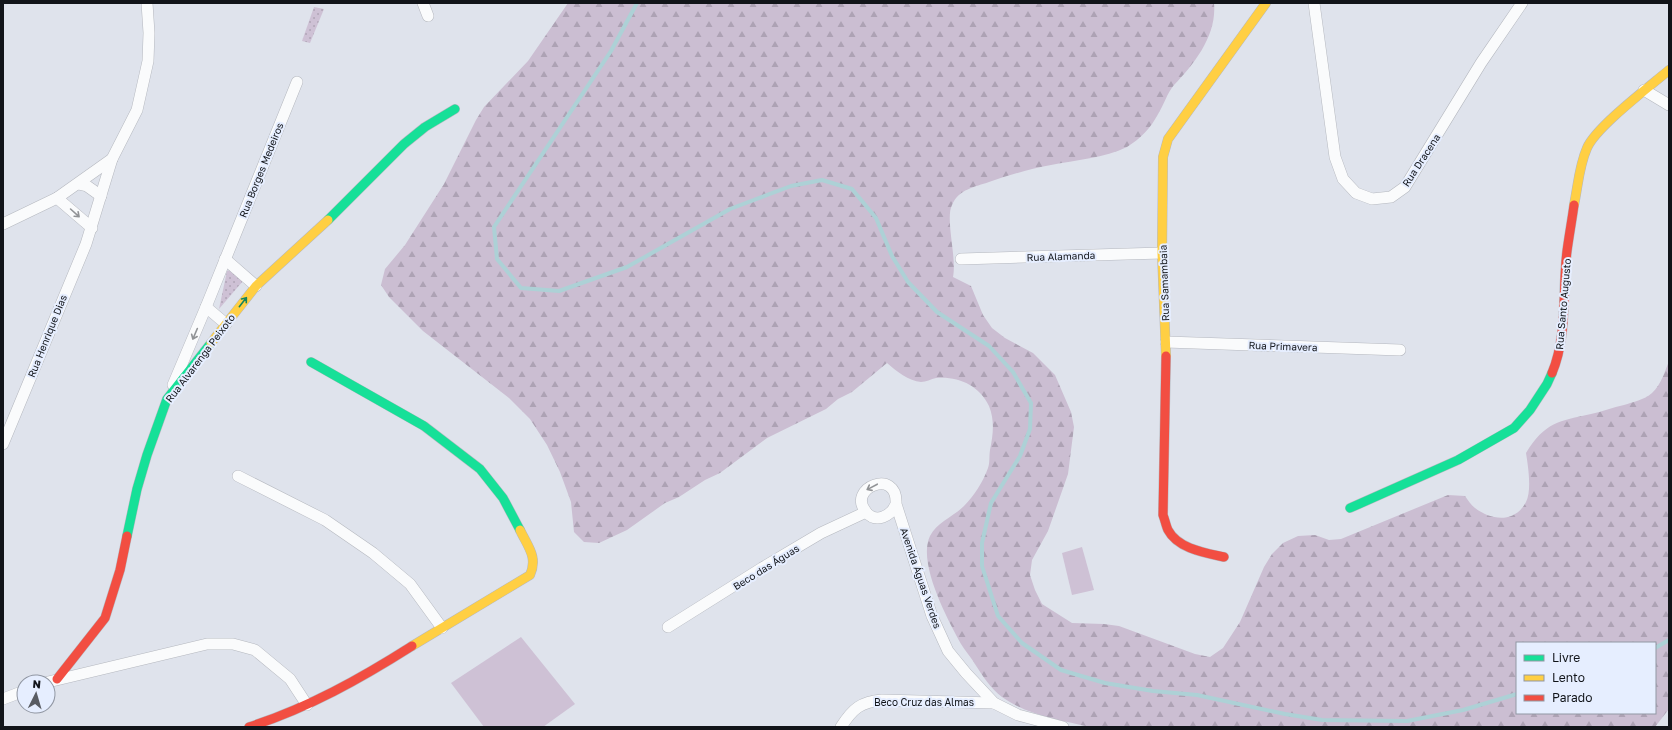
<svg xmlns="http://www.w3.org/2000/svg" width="1672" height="730" font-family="'Golos Text',sans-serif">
  <defs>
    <pattern id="forest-firs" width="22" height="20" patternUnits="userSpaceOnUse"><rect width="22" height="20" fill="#cbbed2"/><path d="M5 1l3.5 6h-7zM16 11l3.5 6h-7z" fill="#ada2b4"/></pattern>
    <pattern id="park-dots" width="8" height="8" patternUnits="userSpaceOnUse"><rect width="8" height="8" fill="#cec1d5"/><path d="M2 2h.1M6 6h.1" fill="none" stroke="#b0a5b6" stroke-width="1.8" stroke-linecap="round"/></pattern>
  </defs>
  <rect width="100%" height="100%" fill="#dfe3ec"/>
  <!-- forest -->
  <path fill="url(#forest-firs)" fill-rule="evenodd" d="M568,3h646c3,32 -19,60 -40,82 -7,8 -10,20 -16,29 -7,14 -18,25 -31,33 -22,11 -52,13 -76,18 -22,4 -41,10 -62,17 -14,5 -30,7 -37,23 -7,14 5,52 1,72l18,9 12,29 9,13 13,10 28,15 22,22 16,37 3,15 -6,47 -20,57 -16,29 -2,15 5,15 7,14 30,19 32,1 15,2 76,28 15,3 13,-9 17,-26 24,-55 8,-13 11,-11 15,-7 17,-1 14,5 12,-1 107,-44 17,1c3,4 6,9 10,12 17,13 40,15 51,-6 6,-12 2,-36 0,-49 19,-31 33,-32 65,-39 11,-2 22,-7 33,-9 9,-3 20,-5 28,-12 9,-8 13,-22 17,-32v348l-14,18h-565c-30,-7 -63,-12 -88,-30 -11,-8 -20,-22 -27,-33 -4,-7 -10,-13 -14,-20 -13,-24 -44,-81 -31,-108 7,-14 23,-19 34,-30 10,-10 19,-24 24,-38 2,-5 1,-12 2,-18 3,-15 5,-29 -1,-44 -10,-21 -31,-30 -53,-28 -5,1 -10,4 -15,4 -12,-1 -25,-11 -34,-19l-35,29 -14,7 -12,10 -59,29 -47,35 -15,7 -26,17 -14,6 -38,27 -28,13 -15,-1 -10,-10 -3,-30 -11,-30 -13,-27 -17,-26 -21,-21 -86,-67 -34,-34 -8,-12 4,-16 20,-24 39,-61 32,-64 8,-13 44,-46zM1517,643h138v70h-138z"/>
  <!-- park -->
  <g fill="url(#park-dots)">
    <polygon points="314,7 324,9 310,43 302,41"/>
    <polygon points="230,270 243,281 219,309 227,271"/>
  </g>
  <!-- pitch -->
  <g fill="#cec1d5">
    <polygon points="1082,547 1094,590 1072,595 1062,553"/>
    <polygon points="521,637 575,704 543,727 484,727 451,683"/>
  </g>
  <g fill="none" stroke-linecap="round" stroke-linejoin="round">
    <!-- stream -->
    <g stroke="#add1d6" stroke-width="4">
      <polyline points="637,3 611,51 494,227 497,259 521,288 559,291 627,267 730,209 791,186 822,180 852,189 876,218 892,256 908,282 937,312 989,346 1013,372 1031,403 1030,429 1020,456 991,503 982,543 982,566 998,616 1022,643 1061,670 1105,683 1153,691 1197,695 1285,714 1322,720 1407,721 1463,710 1517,694"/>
      <polyline points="1655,648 1669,640"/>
    </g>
    <defs>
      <g id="street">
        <polyline points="423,3 428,16"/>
        <polyline points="1314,3 1335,157 1343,179 1356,193 1372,199 1391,197 1405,187 1481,63 1522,3"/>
        <polyline points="1644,90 1669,105"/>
        <polyline points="78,184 87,186 101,196"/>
        <polyline points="57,198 92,228"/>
        <polyline points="3,224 57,198 112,159 137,110 148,61 149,33 147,3"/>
        <polyline points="225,259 256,286"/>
        <polyline points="961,259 1162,253"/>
        <polyline points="206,307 226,324"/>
        <polyline points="1166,342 1400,350"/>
        <polyline points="173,385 206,307 297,82"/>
        <polyline points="3,444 86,244 112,159"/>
        <polyline points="238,476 325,520 373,553 410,584 442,628"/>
        <path d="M896,504c-5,12 -20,20 -30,8 -20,-24 32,-45 30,-8l36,112 16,35 18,22 28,30 24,12 45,12"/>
        <polyline points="668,627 762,568 821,533 866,512"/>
        <polyline points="48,682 207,644 233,644 255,650 290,679 307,705"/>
        <polyline points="3,699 24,691"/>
        <path d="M841,727c12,-19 20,-25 41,-27l112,3"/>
      </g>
      <g id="fast">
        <polyline points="328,220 404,144 425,127 455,109"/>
        <polyline points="311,362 424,426 480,469 503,498 520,530"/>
        <polyline points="1350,508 1458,460 1514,428 1530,410 1547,384 1552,373"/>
        <polyline points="127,536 137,489 147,455 167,399 211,343"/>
      </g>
      <g id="slow">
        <path d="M1574,205c4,-19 5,-39 13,-57 9,-21 62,-61 82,-78"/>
        <polyline points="211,343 256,286 328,220"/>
        <polyline points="1166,356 1162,253 1163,157 1168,139 1266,3"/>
        <path d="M412,646l118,-71c8,-18 -2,-28 -10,-45"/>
      </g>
      <g id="jam">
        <path d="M1166,356l-3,159c2,5 3,11 5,15 10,19 38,23 56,27"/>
        <path d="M1552,373c16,-38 10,-82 15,-122 2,-15 5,-31 7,-46"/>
        <polyline points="57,679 105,618 120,570 127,536"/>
        <path d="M249,727c59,-19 111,-48 163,-81"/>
      </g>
    </defs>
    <!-- street casing -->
    <use href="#street" stroke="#b5b8bf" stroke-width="12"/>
    <!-- fast casing -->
    <use href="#fast" stroke="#b5b8bf" stroke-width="10"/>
    <!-- slow casing -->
    <use href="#slow" stroke="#b5b8bf" stroke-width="10"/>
    <!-- jam casing -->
    <use href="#jam" stroke="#b5b8bf" stroke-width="10"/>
    <!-- street -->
    <use href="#street" stroke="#fafbfc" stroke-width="11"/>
    <!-- fast -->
    <use href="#fast" stroke="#16e098" stroke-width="9"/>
    <!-- slow -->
    <use href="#slow" stroke="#ffcf43" stroke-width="9"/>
    <!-- jam -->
    <use href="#jam" stroke="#f24e42" stroke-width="9"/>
  </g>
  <!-- one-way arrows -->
  <defs><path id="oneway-shaft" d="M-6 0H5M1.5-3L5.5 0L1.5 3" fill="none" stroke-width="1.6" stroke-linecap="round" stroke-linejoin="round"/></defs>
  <g stroke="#919396">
    <use href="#oneway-shaft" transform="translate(75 213) rotate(42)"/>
    <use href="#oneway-shaft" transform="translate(195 334) rotate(113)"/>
    <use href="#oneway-shaft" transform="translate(872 487) rotate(152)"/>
  </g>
  <use stroke="#14845f" href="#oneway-shaft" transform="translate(243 302) rotate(-52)"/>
  <g text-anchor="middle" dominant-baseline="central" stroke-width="4" stroke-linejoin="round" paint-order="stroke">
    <!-- street labels -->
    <g font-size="10" fill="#111419" stroke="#e6eeff">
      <text transform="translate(1421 160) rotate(-57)">Rua Dracena</text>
      <text transform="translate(261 170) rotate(-68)">Rua Borges Medeiros</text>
      <text transform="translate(1061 256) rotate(-2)">Rua Alamanda</text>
      <text transform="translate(1164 283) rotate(-92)">Rua Samambaia</text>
      <text transform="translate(1563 304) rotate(-85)">Rua Santo Augusto</text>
      <text transform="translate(47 336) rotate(-68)">Rua Henrique Dias</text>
      <text transform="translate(1283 346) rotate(2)">Rua Primavera</text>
      <text transform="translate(200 358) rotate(-53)">Rua Alvarenga Peixoto</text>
      <text transform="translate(766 567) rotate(-32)">Beco das Águas</text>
      <text transform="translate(921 578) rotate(71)">Avenida Águas Verdes</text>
      <text x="924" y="702">Beco Cruz das Almas</text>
    </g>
  </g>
  <!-- border -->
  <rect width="1672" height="730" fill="none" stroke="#111419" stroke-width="8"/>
  <!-- legend -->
  <rect x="1516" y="642" width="140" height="72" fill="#e6eeff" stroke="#9197a3"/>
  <rect x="1524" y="655" width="20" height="6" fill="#16e098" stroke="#9197a3"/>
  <text x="1552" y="662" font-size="12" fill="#111419">Livre</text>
  <rect x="1524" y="675" width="20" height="6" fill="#ffcf43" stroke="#9197a3"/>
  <text x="1552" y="682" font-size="12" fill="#111419">Lento</text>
  <rect x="1524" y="695" width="20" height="6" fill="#f24e42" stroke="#9197a3"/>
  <text x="1552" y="702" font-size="12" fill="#111419">Parado</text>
  <!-- north arrow -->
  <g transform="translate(36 694) rotate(5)"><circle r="19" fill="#e6eeff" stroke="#9197a3"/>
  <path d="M0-3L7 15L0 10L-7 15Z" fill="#595c63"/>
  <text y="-6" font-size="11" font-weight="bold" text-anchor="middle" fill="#111419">N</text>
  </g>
</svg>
